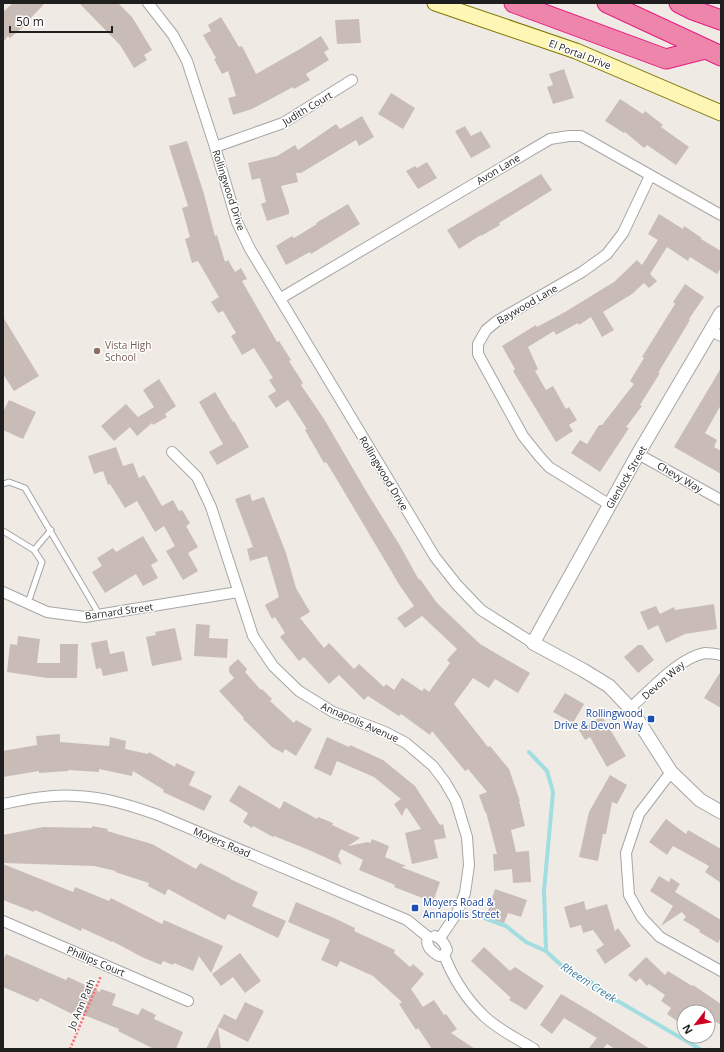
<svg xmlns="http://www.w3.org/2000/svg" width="724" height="1052" font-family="'Open Sans',sans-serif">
  <rect width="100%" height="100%" fill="#f0eae4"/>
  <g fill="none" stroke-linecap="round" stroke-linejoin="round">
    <!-- stream -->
    <g stroke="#a1dde1" stroke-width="4">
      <polyline points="529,752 547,771 553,792 544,891 546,951"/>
      <polyline points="479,916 506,926 526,942 546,951 564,968 589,980 604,993 700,1049"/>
    </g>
  </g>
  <!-- building -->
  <g fill="#c9bcb7">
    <polygon points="13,3 45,3 28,21 29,22 10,38 8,36 3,42 3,12"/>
    <polygon points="79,3 118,3 132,17 152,50 144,55 147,60 134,68 120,45"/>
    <polygon points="221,17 239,47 242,46 256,74 300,49 321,36 329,49 324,52 329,60 306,74 310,80 294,89 293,87 252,109 233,115 228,98 236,96 228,71 222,74 214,59 216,58 203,35 211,31 208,25"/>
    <polygon points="359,19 361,43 337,44 335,20"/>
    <polygon points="564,69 574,98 553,104 547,87 553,85 549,74"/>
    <polygon points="391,93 415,108 403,129 378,114"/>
    <polygon points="620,99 643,114 645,111 663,125 661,127 689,147 676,165 647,145 644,148 625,132 624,133 605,121"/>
    <polygon points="362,116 374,137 359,146 356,140 301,173 296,173 298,182 281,186 289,210 289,214 267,221 261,204 266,202 260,178 252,180 248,163 277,156 295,145 298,150 336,124 340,129"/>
    <polygon points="465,126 471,136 481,131 491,147 471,158 455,131"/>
    <polygon points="187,141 204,194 215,236 217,235 225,262 228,260 235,272 241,268 247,279 242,281 277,342 279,341 291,360 289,361 303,383 301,385 324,419 366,491 399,544 419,580 420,579 437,603 480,644 530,673 518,693 495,679 489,688 473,678 454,704 488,747 490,746 509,769 520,801 519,801 525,826 511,830 516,852 529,851 531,882 513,883 512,869 494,871 493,854 497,854 486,812 485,812 479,795 487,792 468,769 465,771 432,731 430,735 401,714 399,716 368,696 364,700 339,675 329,684 304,657 299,661 280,637 285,633 275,617 272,619 265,605 279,597 267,556 250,561 247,549 253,547 235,499 250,494 252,501 264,497 286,553 296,588 310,612 300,618 324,648 329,643 354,669 359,664 384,687 386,684 394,690 402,678 422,691 424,688 429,692 450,663 447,660 457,649 422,616 405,628 397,618 414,606 400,586 336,478 326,462 324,463 305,430 307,429 288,400 276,408 268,396 276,391 269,380 273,378 254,348 242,355 231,336 236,333 223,311 218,313 211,302 219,297 198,261 192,263 185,239 190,237 182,208 188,206 169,146"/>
    <polygon points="427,162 437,178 418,189 406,171 415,166 417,168"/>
    <polygon points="541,174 552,190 499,223 500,225 481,236 481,235 459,249 447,230"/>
    <polygon points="348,204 360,224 311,254 310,252 286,265 276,246 292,236 294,238 317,224 316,223"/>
    <polygon points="659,214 683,229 684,226 702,238 701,239 721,251 721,268 717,274 690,257 688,261 667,247 650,274 657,281 649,288 644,283 632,294 603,312 614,330 602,337 591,317 579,325 578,323 556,335 554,331 528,347 538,369 535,371 546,390 553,386 566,409 569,407 577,420 569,425 573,431 556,442 513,371 515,369 502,346 536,325 537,327 565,312 614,282 637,260 642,265 658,240 648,234"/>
    <polygon points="685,284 704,297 689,319 690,320 658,373 660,373 640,405 642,406 626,427 629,428 600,472 571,453 580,440 587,444 599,425 602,425 634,384 630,381 644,358 642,357 675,304 673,302"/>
    <polygon points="3,317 39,376 14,391 3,374"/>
    <polygon points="721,368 721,405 705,433 717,440 714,447 721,451 721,474 674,447"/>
    <polygon points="159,379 176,406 165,414 167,417 153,425 152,423 137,436 130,427 114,441 101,426 126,404 138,417 154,407 143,390"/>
    <polygon points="215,392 233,422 234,421 249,447 217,465 209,452 223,444 199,402"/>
    <polygon points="9,400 36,412 23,439 3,430 3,412"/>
    <polygon points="116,447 123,466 133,463 139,478 144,475 162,506 173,500 179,511 182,510 190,523 186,526 198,547 188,553 198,571 183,580 166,551 175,546 164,526 155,532 137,501 125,508 110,484 108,485 103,471 94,474 88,456"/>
    <polygon points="143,536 158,561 151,565 158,578 143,586 136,574 105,593 92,572 102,566 97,558 113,548 116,552"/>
    <polygon points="714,604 717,629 685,634 666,643 658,625 648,630 640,612 656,606 660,614 674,607 675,610"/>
    <polygon points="196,624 210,625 209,638 228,639 227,658 194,656"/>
    <polygon points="175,628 182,660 152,666 146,637 156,635 155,632"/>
    <polygon points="18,636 40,639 37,663 60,663 60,644 78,644 77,678 47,678 7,672 10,644 17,645"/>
    <polygon points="107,640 110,654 124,651 128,671 103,676 101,668 96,669 91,643"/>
    <polygon points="638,645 642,645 654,660 638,673 624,657"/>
    <polygon points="238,659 247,669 245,672 261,690 262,689 272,699 270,701 294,723 296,720 312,729 296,756 285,749 283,753 272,747 243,719 244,718 219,691 234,678 229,672 229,667"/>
    <polygon points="721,671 721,708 704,698"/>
    <polygon points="565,693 584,704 573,723 553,712"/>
    <polygon points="602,716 626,756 607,767 590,737 585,740 579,730"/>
    <polygon points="60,734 60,742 109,746 110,737 126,741 125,749 148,754 149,752 175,767 176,763 195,772 189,785 212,796 204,811 163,792 164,790 133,771 132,776 99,769 99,772 68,770 68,771 39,773 39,771 3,777 3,751 37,745 36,736"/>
    <polygon points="327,737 349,747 350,745 383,760 415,786 440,825 443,824 446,838 434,840 438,858 412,864 405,833 421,829 407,808 405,809 402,816 394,804 401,799 374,777 337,761 331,776 314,768"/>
    <polygon points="610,775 627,785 617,804 612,802 606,834 603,834 598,861 579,857 589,812"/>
    <polygon points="239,785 280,809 284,801 317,819 318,817 333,823 332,825 360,838 348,846 368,842 370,843 372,839 389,846 385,857 406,866 401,867 440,882 433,902 394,887 395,885 359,870 363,860 341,849 338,856 342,865 309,850 274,836 273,837 253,826 252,828 243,822 248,813 229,801"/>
    <polygon points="666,819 686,834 688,830 721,849 721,883 705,872 709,866 673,846 667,855 649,842"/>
    <polygon points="92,826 108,829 107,831 152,844 196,869 200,863 230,878 230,879 258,892 252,906 286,921 278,938 228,914 225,920 168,889 165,895 148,886 149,883 115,872 116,871 94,866 3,863 3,835 43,827 92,828"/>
    <polygon points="3,864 73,892 75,887 109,901 111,898 162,924 164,920 223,946 211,973 199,956 193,971 174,963 173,965 163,961 161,965 142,957 112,941 112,942 82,928 81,931 35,910 34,912 3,900"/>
    <polygon points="659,876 669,882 671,878 680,884 675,892 721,920 721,937 718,943 699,932 700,930 683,920 686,917 682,912 661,926 673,906 650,891"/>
    <polygon points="495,889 527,900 521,917 508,913 504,923 486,917"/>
    <polygon points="584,901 586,910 607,904 615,931 618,928 631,946 605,964 596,950 604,945 593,930 583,933 581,925 570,928 564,907"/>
    <polygon points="296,902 334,918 355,928 354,931 395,950 394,953 410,967 413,964 424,974 411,989 423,1007 434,1000 444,1015 446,1014 457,1029 451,1033 475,1049 432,1049 418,1028 416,1030 399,1004 402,1002 373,976 340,961 337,967 321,960 330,940 288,922"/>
    <polygon points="484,947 510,971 515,967 544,986 526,1010 509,1000 511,998 471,961"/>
    <polygon points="240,953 261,981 245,993 233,977 221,986 212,974"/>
    <polygon points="6,954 66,980 68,977 100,992 101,989 116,994 112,1005 138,1015 142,1008 156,1015 154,1019 183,1032 176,1049 154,1049 118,1031 119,1029 74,1011 72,1014 40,998 38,1002 3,987 3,960"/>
    <polygon points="646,957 665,975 668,971 692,986 693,985 721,1004 721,1025 708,1017 708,1012 684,1012 684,1026 667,1014 671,1008 661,1001 665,995 649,984 647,986 640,978 636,982 628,975"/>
    <polygon points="561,994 593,1013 650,1049 615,1049 607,1044 603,1049 588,1049 597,1038 564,1018 552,1034 540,1025"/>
    <polygon points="245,1002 264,1011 248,1042 218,1027 221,1049 206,1049 224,1014 236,1020"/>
  </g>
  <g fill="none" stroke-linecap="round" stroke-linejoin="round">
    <defs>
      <g id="service">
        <polyline points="3,484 9,482 25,488 99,614"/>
        <polyline points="3,531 34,550 42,562 28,603"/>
        <polyline points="34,550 51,530"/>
      </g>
      <g id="minor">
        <polyline points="148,3 173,35 187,61 215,147 237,222 250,249 435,557 457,585 481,610 533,643"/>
        <polyline points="215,147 283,123 352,80"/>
        <polyline points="281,298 550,139 569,136 581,136 721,215"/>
        <polyline points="711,331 721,336"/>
        <polyline points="172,452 197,477 211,507 253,636 273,666 299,691 333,712 385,732 406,743 433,766 445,782 456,801 467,837 469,865 465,893 457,913 440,938"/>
        <polyline points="638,454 721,500"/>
        <polyline points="610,505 549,467 539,456 523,436 478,354 478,344 486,330 497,321 582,272 607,254 623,233 650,176"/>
        <polyline points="3,592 47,612 85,617 238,592"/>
        <path d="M630,708c21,-18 48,-50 75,-55 5,0 11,1 16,2"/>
        <polyline points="671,772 639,814 626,853 629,895 642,918 660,937 721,971"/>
        <path d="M3,804c24,-5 49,-10 74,-8 28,1 55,10 81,19l249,105 21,17"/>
        <polyline points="3,921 188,1001"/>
        <path d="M435,936c7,3 10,7 12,14l-3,5"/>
        <path d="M428,937c-3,9 3,14 11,19l5,-1"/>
        <path d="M444,955c9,23 23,45 41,62 14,13 33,22 49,32"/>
      </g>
      <polyline id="tertiary" points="721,313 638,454 533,643 583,670 609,686 630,708 671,772 700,800 721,812"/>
      <polyline id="secondary" points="435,3 576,51 721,113"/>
      <g id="motorway">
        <polyline points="514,3 666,59 705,49"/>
        <polyline points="607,3 721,56"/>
        <polyline points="679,3 693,10 721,20"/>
      </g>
    </defs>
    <!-- service casing -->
    <use href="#service" stroke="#a6a6a6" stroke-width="7"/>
    <!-- minor casing -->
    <use href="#minor" stroke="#a6a6a6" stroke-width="12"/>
    <!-- tertiary casing -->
    <use href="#tertiary" stroke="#a6a6a6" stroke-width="15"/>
    <!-- secondary casing -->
    <use href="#secondary" stroke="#7c7500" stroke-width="17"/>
    <!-- motorway casing -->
    <use href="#motorway" stroke="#e81880" stroke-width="21"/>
    <!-- path -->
    <polyline stroke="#ff676f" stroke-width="2.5" stroke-dasharray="2 2" stroke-linecap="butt" points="70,1049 101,976"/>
    <!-- service -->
    <use href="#service" stroke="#fff" stroke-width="5"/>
    <!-- minor -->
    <use href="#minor" stroke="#fff" stroke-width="10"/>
    <!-- tertiary -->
    <use href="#tertiary" stroke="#fff" stroke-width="13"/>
    <!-- secondary -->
    <use href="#secondary" stroke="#fef6b5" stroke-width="15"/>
    <!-- motorway -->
    <use href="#motorway" stroke="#ed86aa" stroke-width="19"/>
  </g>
  <!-- markers -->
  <circle fill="#8d6e63" stroke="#fff" stroke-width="1.5" cx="97" cy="351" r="4"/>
  <g fill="#1a4fb4" stroke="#fff" stroke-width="1.5">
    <rect x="647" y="715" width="8" height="8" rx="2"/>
    <rect x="411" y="904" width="8" height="8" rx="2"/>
  </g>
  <g text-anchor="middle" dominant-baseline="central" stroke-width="3" stroke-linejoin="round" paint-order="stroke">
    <!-- street labels -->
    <g font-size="10" fill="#1f1f1f" stroke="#fff">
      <text transform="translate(580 54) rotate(21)">El Portal Drive</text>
      <text transform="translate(307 108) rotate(-31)">Judith Court</text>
      <text transform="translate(498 169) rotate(-31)">Avon Lane</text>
      <text transform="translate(229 190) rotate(72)">Rollingwood Drive</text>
      <text transform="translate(527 304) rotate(-30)">Baywood Lane</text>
      <text transform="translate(384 473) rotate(59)">Rollingwood Drive</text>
      <text transform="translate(626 477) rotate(-60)">Glenlock Street</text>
      <text transform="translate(680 477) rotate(30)">Chevy Way</text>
      <text transform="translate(119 611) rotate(-8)">Barnard Street</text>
      <text transform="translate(663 680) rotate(-41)">Devon Way</text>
      <text transform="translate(360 722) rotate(24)">Annapolis Avenue</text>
      <text transform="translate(222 842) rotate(23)">Moyers Road</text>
      <text transform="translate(96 961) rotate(23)">Phillips Court</text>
      <text transform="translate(81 1004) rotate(-67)">Jo Ann Path</text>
    </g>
    <!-- education labels -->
    <g font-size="10" fill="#785e54" stroke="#fff" text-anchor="start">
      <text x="105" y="345">Vista High<tspan x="105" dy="12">School</tspan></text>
    </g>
    <!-- transit labels -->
    <g font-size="10" fill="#164399" stroke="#fff" text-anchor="end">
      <text x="643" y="713">Rollingwood<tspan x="643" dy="12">Drive &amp; Devon Way</tspan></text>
      <text x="423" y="902" text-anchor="start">Moyers Road &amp;<tspan x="423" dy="12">Annapolis Street</tspan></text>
    </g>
    <!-- water labels -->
    <g font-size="11" font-style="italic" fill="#3c7c9d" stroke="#fff">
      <text transform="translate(589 982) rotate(33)">Rheem Creek</text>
    </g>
  </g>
  <!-- border -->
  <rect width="724" height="1052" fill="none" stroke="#1f1f1f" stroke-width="8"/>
  <!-- north arrow -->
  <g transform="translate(696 1024) rotate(239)"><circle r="19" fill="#ffffff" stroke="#a5a5a5"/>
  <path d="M0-3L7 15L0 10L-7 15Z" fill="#ce0021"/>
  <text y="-6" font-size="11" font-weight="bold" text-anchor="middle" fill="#1f1f1f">N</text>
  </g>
  <!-- scale -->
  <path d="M10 26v6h102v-6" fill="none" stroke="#1f1f1f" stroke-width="2"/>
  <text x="16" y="26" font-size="12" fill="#1f1f1f" stroke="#ffffff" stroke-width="3" paint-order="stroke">50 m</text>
</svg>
